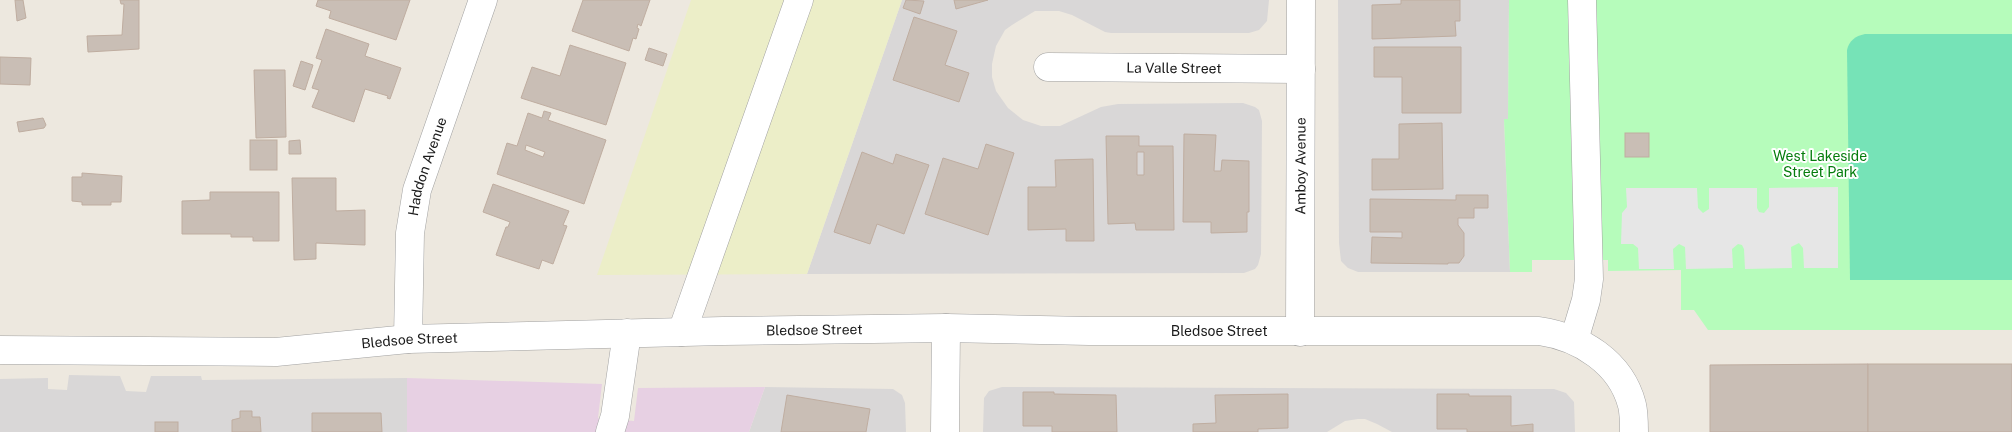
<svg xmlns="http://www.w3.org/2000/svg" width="2012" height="432" font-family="'Public Sans',sans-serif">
  <rect width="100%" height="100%" fill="#ede8df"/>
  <!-- residential -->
  <g fill="#d9d7d7">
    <polygon points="902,0 1269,0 1267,21 1259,30 1249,33 1111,33 1105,32 1072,15 1059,11 1035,11 1012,25 1005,30 996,46 992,64 992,77 996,91 1008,108 1023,120 1041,126 1060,126 1101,107 1118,104 1243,103 1255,107 1259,110 1262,121 1261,254 1258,265 1255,269 1244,273 807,274"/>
    <polygon points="1338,0 1509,0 1508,119 1504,120 1510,272 1358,272 1348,268 1341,261 1339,243"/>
    <polygon points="69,375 120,376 126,391 146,392 151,376 201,376 202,380 407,378 407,432 0,432 0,379 48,378 48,389 67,390"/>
    <polygon points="765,387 893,389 902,395 905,403 906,432 749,432"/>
    <polygon points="1002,387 1554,389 1566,393 1574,402 1575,432 1392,432 1377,424 1365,419 1358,419 1345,421 1327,432 983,432 984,398 989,391"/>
  </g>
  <!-- industrial -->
  <polygon fill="#e7d0e3" points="407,378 602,384 598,418 634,421 638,388 765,387 749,432 407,432"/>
  <!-- farmland -->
  <polygon fill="#eceec8" points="691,0 902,0 807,274 597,275"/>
  <!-- park -->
  <polygon fill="#b6fcbb" points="1509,0 2012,0 2012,330 1708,330 1694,310 1681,310 1681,270 1608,271 1608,260 1532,260 1532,272 1510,272 1504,119 1508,119"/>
  <!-- pitch -->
  <path fill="#76e3b7" d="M1865,34h147v246h-162l-3,-230c2,-9 8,-14 18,-16z"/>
  <!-- parking -->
  <polygon fill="#e6e6e6" points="1838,187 1838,268 1804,268 1803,248 1799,243 1791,247 1792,268 1745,269 1744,249 1742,245 1738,244 1732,249 1733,268 1686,269 1685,247 1679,244 1673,249 1674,269 1639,269 1638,248 1633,244 1621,244 1622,213 1627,207 1626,188 1697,188 1698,208 1703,213 1709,209 1709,188 1757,188 1757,208 1759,212 1764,213 1769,207 1769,188"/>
  <!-- building -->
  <g fill="#c9beb5" stroke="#bfada0" fill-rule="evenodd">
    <polygon points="15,0 23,0 26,18 17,21"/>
    <polygon points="120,0 139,0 139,49 88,52 87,36 122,35 124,4 121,4"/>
    <polygon points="318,0 410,0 396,40 329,18 331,11 316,6"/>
    <polygon points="583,0 650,0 641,26 638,24 637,28 639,29 636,39 633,38 629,51 572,31"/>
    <polygon points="906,0 924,1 920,14 903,8"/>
    <polygon points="954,0 988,0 956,9"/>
    <polygon points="1401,0 1460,0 1460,21 1455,21 1456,36 1372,39 1372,5 1401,4"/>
    <polygon points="914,17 957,31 945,65 969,73 959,102 893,80"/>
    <polygon points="326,29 369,44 365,56 401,68 390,99 387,98 388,96 365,89 354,122 312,107 319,90 312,88 322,60 316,58"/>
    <polygon points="570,45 626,63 606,125 521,98 532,67 560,76"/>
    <polygon points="1374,47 1461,47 1461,113 1402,113 1402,77 1374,77"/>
    <polygon points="649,48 667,54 663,66 645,60"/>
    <polygon points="0,57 31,58 30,85 0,84"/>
    <polygon points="301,61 313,65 305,90 293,86"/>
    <polygon points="254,70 285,70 286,137 256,138"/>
    <path d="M544,111l7,2 -3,7 58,20 -22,64 -87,-30 10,-31 10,3 11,-33 14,5zM526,145l19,7 -2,5 -18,-7z"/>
    <polygon points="43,118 46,125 44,128 19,132 17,122"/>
    <polygon points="1442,123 1443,189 1372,190 1372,159 1399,159 1399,124"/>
    <rect x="1625" y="133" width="24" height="24"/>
    <polygon points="1184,134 1216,135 1214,171 1221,171 1222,160 1249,161 1249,212 1247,212 1247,232 1211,233 1211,222 1183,222"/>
    <path d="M1106,136h33v10h34l1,84h-38l-1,-7 -27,1zM1137,152h7v23h-7z"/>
    <rect x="250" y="140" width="27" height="30"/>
    <polygon points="300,140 301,154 289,154 289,141"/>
    <polygon points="986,144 1014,153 988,235 925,214 943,158 978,169"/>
    <polygon points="862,152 893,164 896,154 929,165 904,234 877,224 870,244 834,232"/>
    <polygon points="1093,159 1094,241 1066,241 1066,229 1028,230 1028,187 1056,187 1055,160"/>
    <polygon points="82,173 122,176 121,202 111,202 111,205 82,205 82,202 72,201 72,177 82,177"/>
    <polygon points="292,178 336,178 336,211 365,210 365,245 316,243 316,259 294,260"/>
    <polygon points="493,184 569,211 563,225 567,226 553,264 542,260 539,269 496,255 506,227 508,227 510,222 483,212"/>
    <polygon points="210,192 279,192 279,241 253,241 253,237 231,237 231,234 182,234 182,201 210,200"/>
    <polygon points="1456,195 1488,195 1488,208 1474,208 1474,218 1458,218 1458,225 1464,233 1464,256 1459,263 1448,263 1448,264 1371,263 1372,237 1402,238 1402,232 1370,232 1370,199 1456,200"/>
    <polygon points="1868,364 1868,432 1710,432 1710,365"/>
    <rect x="1868" y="364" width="144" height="68"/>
    <polygon points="1023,392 1054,392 1054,394 1116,395 1117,432 1052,432 1052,426 1023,426"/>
    <polygon points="1288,394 1288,428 1258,429 1258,432 1193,432 1193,424 1216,423 1215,395"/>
    <polygon points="1437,394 1469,394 1469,396 1511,396 1511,426 1533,424 1533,432 1467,432 1467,429 1437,429"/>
    <polygon points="787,395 870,409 866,432 781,432"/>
    <polygon points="240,411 252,411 252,417 260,417 261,432 232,432 232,420 240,418"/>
    <polygon points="312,413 381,413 382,432 312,432"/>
    <rect x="155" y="422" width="23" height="10"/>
  </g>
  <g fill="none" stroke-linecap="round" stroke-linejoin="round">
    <defs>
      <g id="minor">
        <path id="s1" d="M1048,67l253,2"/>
        <polyline points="682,332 799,0"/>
        <path id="s2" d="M1300,332l1,-332"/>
        <path id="s3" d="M408,339l2,-106 7,-43 66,-190"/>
        <polyline points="1574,340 1586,300 1589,279 1582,0"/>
        <path id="s4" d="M0,350l276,2 132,-13 315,-8 223,-3 143,3h450c41,6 82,31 93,74 2,8 2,18 2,27"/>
        <polyline points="610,432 615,416 627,333"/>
        <polyline points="945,432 946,328"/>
      </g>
    </defs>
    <!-- minor casing -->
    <use href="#minor" stroke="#a1a1a1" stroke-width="29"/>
    <!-- minor -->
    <use href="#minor" stroke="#fff" stroke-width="28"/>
  </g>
  <g text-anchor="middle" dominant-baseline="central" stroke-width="4" stroke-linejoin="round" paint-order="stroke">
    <!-- street labels -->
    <g font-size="14" fill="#1a1a1a" stroke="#fff">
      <text stroke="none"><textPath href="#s1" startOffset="126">La Valle Street</textPath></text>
      <text stroke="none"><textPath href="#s3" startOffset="175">Haddon Avenue</textPath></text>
      <text stroke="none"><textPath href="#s2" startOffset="166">Amboy Avenue</textPath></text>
      <text stroke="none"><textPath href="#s4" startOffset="815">Bledsoe Street</textPath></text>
      <text stroke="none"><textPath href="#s4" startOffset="1220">Bledsoe Street</textPath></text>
      <text stroke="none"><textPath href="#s4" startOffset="410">Bledsoe Street</textPath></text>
    </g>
    <!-- park labels -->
    <g font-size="14" fill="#047c0c" stroke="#fff">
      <text x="1820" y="156">West Lakeside<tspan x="1820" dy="16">Street Park</tspan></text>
    </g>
  </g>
</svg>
